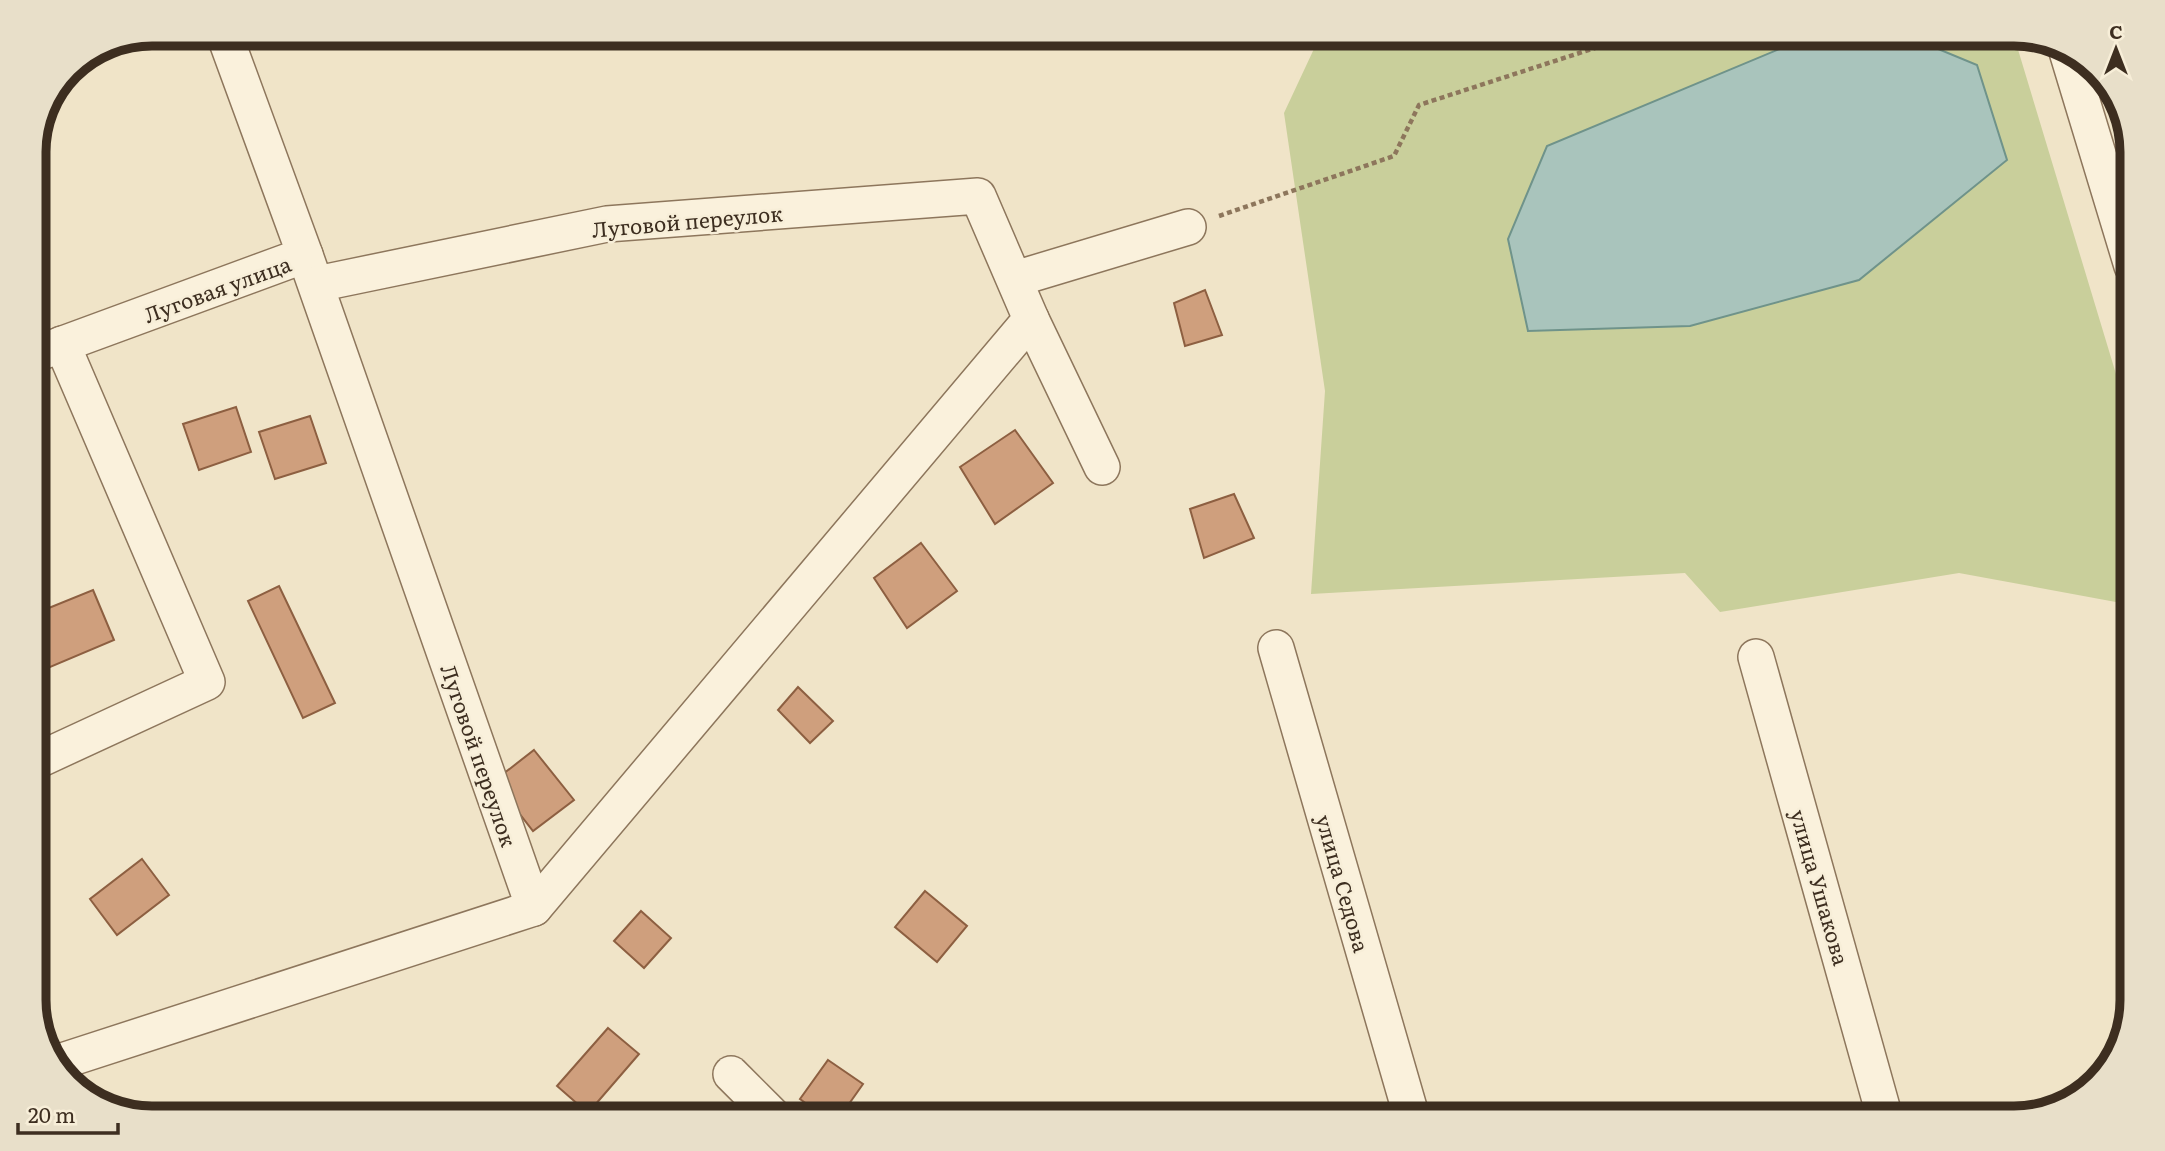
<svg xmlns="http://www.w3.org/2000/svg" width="2165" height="1151" font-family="Literata,serif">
  <rect width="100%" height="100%" fill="#f0e4c8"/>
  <!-- green -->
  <polygon fill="#c9cf9b" points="2013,33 2132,427 2132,605 1959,573 1720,612 1685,573 1311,594 1325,391 1284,113 1320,36"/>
  <!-- water -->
  <polygon fill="#a9c4bc" stroke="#6f938a" stroke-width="2" points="1902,34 1977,65 2007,160 1859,280 1690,326 1528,331 1508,239 1547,146 1813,35"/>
  <!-- building -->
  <g fill="#cf9f7d" stroke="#8d5f41" stroke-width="2">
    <polygon points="1205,290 1222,335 1185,346 1174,303"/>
    <polygon points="236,407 251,452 199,470 183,424"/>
    <polygon points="310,416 326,463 275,479 259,432"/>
    <polygon points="1015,430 1053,483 995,524 960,467"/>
    <polygon points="1234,494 1254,538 1204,558 1190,509"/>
    <polygon points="921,543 957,591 907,628 874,578"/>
    <polygon points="279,586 335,703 303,718 248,601"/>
    <polygon points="93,590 114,640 36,673 34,666 34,614"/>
    <polygon points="798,687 833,721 810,743 778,710"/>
    <polygon points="534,750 574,800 533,831 494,781"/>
    <polygon points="142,859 169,895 117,935 90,899"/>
    <polygon points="925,891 967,926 937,962 895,927"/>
    <polygon points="641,911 671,938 644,968 614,941"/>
    <polygon points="608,1028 639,1054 588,1113 557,1086"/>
    <polygon points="828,1060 863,1084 839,1118 826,1118 800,1099"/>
    <polygon points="681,1105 697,1118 670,1118"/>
  </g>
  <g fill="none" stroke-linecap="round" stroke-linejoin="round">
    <defs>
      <g id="minor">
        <polyline points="2065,45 2132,266"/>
        <polyline points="305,255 534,908"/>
        <polyline points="1015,279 1188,227"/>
        <polyline points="1031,319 1102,467"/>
        <polyline points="33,355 305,255 227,42"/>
        <polyline points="1276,648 1412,1118"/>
        <polyline points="1756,657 1885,1118"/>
        <polyline points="34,762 207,682 62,344"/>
        <polyline points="53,1064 534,908 1031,319 978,196 607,224 317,284"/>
        <polyline points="731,1074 775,1118"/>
      </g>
    </defs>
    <!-- minor casing -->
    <use href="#minor" stroke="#8d765c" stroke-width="38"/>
    <!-- path -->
    <polyline stroke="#8d765c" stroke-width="4.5" stroke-dasharray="5 3.5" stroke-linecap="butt" points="1219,216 1394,156 1419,105 1635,35"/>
    <!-- minor -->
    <use href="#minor" stroke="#faf1dc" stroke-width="35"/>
  </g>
  <g text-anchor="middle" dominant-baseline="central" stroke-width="5" stroke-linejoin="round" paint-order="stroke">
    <!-- street labels -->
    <g font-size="21" fill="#3d2e20" stroke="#f7eed8">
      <text transform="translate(687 220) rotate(-5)">Луговой переулок</text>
      <text transform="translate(217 288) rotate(-20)">Луговая улица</text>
      <text transform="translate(480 755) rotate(71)">Луговой переулок</text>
      <text transform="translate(1344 883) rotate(74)">улица Седова</text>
      <text transform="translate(1821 887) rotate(74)">улица Ушакова</text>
    </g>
  </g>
  <!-- crop -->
  <path d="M0 0H2165V1151H0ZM152 46H2014A106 106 0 0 1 2120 152V1000A106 106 0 0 1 2014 1106H152A106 106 0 0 1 46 1000V152A106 106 0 0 1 152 46Z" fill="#e8dfc9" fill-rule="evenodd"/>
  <path fill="none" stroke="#3d2e20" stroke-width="9" d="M152 46H2014A106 106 0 0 1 2120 152V1000A106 106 0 0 1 2014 1106H152A106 106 0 0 1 46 1000V152A106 106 0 0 1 152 46Z"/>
  <!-- north arrow -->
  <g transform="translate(2116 49)" stroke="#f7eed8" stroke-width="5" paint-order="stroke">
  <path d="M0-5L12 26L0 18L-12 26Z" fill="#3d2e20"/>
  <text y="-10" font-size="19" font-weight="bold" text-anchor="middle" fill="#3d2e20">С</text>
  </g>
  <!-- scale -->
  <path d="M18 1123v10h100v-10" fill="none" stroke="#3d2e20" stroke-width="3.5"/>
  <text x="28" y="1123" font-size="21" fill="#3d2e20" stroke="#f7eed8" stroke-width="5" paint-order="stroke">20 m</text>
</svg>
